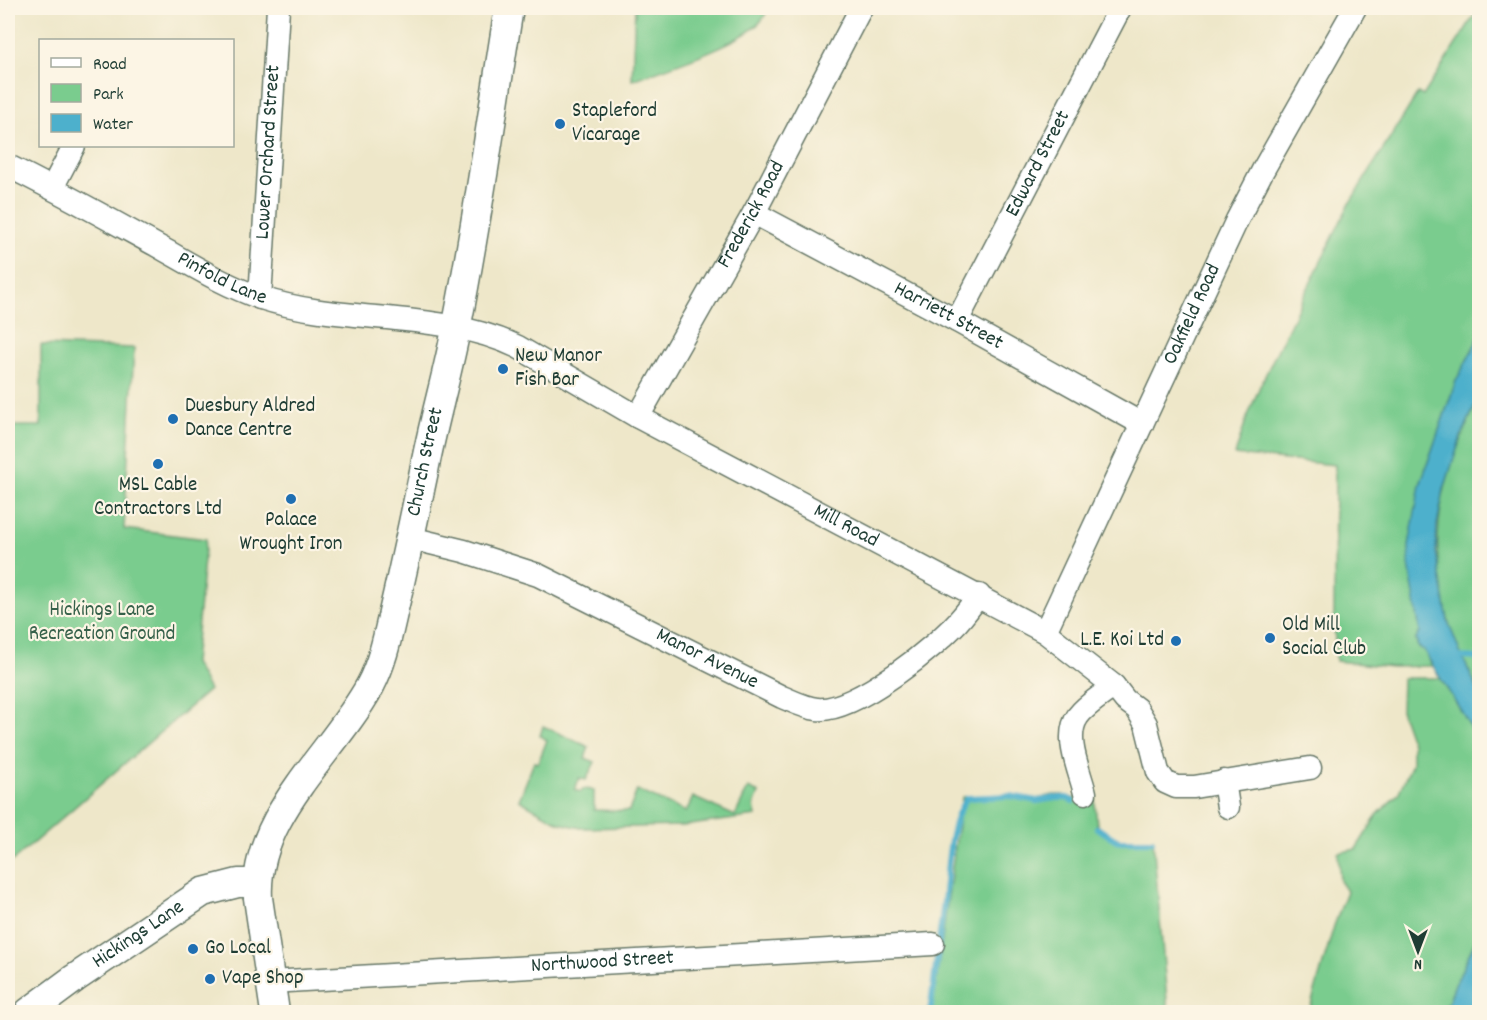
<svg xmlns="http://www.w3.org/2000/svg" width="1487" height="1020" font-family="Dekko,sans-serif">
  <rect width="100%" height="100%" fill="#fcf5e5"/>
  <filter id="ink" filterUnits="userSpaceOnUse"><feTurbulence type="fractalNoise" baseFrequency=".0167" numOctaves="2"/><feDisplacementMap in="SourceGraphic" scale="12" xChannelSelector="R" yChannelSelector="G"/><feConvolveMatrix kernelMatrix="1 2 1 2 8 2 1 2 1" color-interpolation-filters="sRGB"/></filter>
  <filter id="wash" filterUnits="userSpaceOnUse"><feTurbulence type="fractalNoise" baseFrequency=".008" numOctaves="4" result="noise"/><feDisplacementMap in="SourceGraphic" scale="24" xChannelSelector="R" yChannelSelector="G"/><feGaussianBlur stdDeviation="1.35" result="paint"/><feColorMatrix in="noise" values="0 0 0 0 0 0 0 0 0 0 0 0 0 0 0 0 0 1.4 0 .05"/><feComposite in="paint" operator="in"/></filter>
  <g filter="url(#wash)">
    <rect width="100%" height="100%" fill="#eee7c9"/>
    <!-- green -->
    <g fill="#7acc8e" stroke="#4c8461" stroke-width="1.5">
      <path d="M635,8h133c-2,3 -3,9 -6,12 -19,24 -100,49 -130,60z"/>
      <polygon points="1479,8 1479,337 1456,381 1420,485 1420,632 1416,639 1418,647 1424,650 1432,666 1392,667 1336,661 1334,620 1335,465 1235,455 1245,423 1260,386 1349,204 1418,93 1423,96"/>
      <polygon points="41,345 134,348 124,529 206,539 194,663 209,690 8,865 8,426 41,426"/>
      <path d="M1479,397v295c-11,-23 -25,-47 -31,-72 -23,-88 -5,-144 31,-223z"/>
      <polygon points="1402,678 1440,678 1473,729 1479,749 1479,933 1454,987 1445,1012 1309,1012 1334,926 1347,891 1340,881 1338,853 1356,849 1378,814 1398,794 1412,764 1412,744 1401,713"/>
      <polygon points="543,726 589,747 585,758 595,762 586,780 579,778 575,790 581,792 583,789 594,790 594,810 629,811 637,790 686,812 693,797 735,816 748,788 759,793 754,806 756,816 683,826 581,828 560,823 519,800 534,762 538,763 547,740 540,736"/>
      <path d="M1094,792l3,33c22,19 29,15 56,14l15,173h-236l30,-215 49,-2 26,4 16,-4h10l12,4 3,-5z"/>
    </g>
    <!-- water -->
    <g fill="#4db0cc" stroke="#367680" stroke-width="1.5">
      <path d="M1479,337v60l-18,40 -17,52 -7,36 -1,26 12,70 12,31 19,40v57c-12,-37 -38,-65 -55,-99l-6,-3 -2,-8 4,-7 -11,-68v-19l11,-60 36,-104z"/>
      <polygon points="1479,933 1480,999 1476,1012 1445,1012 1454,987"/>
    </g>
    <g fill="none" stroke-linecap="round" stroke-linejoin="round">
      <!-- stream -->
      <g stroke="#4db0cc" stroke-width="6">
        <polyline points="1456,657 1480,658"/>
        <polyline points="1097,828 1118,841 1152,841"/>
        <path d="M930,1012c5,-36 9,-73 14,-110 4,-31 4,-80 23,-104l43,-2 27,5 18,-3h12l6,3"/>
      </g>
    </g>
  </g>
  <g filter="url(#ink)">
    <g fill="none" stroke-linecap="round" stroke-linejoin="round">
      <defs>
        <g id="minor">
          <path id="s1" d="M8,166c53,26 104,55 155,83 32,18 63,37 98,49 83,27 177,11 257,49l120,70 407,215 69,54 11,14 12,9 9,15 12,48 7,10 11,5h18l116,-19"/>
          <polyline points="52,188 74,146"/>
          <path id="s2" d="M754,213l203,108 185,103"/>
          <path id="s3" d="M260,298l18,-290"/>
          <path id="s4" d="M957,321l163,-313"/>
          <path id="s5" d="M638,417l116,-204 107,-205"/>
          <path id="s6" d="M410,538l54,13 74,24 244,122c10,4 23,11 35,12 37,4 122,-64 145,-92 6,-7 11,-14 17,-22"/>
          <path id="s7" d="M1045,632l192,-412 26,-50 92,-162"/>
          <polyline points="1224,781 1228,807"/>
          <path d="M1085,793c-5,-22 -22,-56 -7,-77 9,-12 25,-21 36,-30"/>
          <path id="s8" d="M270,982l663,-38"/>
        </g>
        <g id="major">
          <path id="s9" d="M29,1012l46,-34 128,-86 35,-9h19"/>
          <path id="s10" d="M275,1012l-17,-114c-5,-82 75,-144 112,-212 14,-26 19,-57 26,-86 10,-43 19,-86 28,-129 9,-49 24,-98 33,-147 21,-105 35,-211 52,-316"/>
        </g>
      </defs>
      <!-- minor casing -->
      <use href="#minor" stroke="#677868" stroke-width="25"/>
      <!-- major casing -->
      <use href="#major" stroke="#677868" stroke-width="31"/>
      <!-- minor -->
      <use href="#minor" stroke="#fff" stroke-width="22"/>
      <!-- major -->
      <use href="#major" stroke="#fff" stroke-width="28"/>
    </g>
  </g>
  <!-- markers -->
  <g fill="#1f6fb2" stroke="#fcf5e5" stroke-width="2">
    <circle cx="560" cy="124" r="6"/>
    <circle cx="503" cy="369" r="6"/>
    <circle cx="173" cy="419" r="6"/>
    <circle cx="158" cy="464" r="6"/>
    <circle cx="291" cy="499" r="6"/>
    <circle cx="1270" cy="638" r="6"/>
    <circle cx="1176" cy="641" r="6"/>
    <circle cx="193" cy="949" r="6"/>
    <circle cx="210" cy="979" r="6"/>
  </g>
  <g text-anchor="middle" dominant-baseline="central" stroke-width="4.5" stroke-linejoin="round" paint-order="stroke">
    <!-- poi labels -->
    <g font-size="21" fill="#1f3d34" stroke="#fcf5e5" text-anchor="start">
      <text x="572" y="112">Stapleford<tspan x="572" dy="24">Vicarage</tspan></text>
      <text x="515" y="357">New Manor<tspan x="515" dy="24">Fish Bar</tspan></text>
      <text x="185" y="407">Duesbury Aldred<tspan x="185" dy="24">Dance Centre</tspan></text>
      <text x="158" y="486" text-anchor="middle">MSL Cable<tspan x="158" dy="24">Contractors Ltd</tspan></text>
      <text x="291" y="521" text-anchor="middle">Palace<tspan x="291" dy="24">Wrought Iron</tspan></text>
      <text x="1282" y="626">Old Mill<tspan x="1282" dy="24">Social Club</tspan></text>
      <text x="1164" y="641" text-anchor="end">L.E. Koi Ltd</text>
      <text x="205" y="949">Go Local</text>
      <text x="222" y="979">Vape Shop</text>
    </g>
    <!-- street labels -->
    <g font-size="21" fill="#1f3d34" stroke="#fcf5e5">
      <text stroke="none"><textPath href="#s3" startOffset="146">Lower Orchard Street</textPath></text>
      <text stroke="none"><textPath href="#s4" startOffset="177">Edward Street</textPath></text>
      <text stroke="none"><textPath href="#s5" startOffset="232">Frederick Road</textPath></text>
      <text stroke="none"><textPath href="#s1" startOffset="242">Pinfold Lane</textPath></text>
      <text stroke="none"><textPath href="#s7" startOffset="350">Oakfield Road</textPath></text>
      <text stroke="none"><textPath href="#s2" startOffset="220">Harriett Street</textPath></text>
      <text stroke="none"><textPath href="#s10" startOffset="591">Church Street</textPath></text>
      <text stroke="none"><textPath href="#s1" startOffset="922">Mill Road</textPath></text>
      <text stroke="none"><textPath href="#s6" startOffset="322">Manor Avenue</textPath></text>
      <text stroke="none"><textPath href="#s9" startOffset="134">Hickings Lane</textPath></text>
      <text stroke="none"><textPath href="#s8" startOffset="333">Northwood Street</textPath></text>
    </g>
    <!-- park labels -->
    <g font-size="21" fill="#36614a" stroke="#fcf5e5">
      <text x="102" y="611">Hickings Lane<tspan x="102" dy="24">Recreation Ground</tspan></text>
    </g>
  </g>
  <!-- margin -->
  <rect width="1487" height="1020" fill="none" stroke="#fcf5e5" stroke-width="30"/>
  <!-- legend -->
  <rect x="39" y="39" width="195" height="108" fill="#fcf5e5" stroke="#a4ab9e" stroke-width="1.5"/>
  <rect x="51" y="58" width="30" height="9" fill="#ffffff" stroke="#a4ab9e" stroke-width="1.5"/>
  <text x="93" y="69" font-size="18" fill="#1f3d34">Road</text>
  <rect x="51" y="84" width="30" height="18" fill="#7acc8e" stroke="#a4ab9e" stroke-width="1.5"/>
  <text x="93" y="99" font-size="18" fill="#1f3d34">Park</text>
  <rect x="51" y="114" width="30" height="18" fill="#4db0cc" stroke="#a4ab9e" stroke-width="1.5"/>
  <text x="93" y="129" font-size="18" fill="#1f3d34">Water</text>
  <!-- north arrow -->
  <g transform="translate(1418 951) rotate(180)" stroke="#fcf5e5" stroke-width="4.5" paint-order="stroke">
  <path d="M0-4.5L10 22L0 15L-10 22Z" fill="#1f3d34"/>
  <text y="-9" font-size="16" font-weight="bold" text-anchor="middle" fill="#1f3d34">N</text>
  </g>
</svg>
